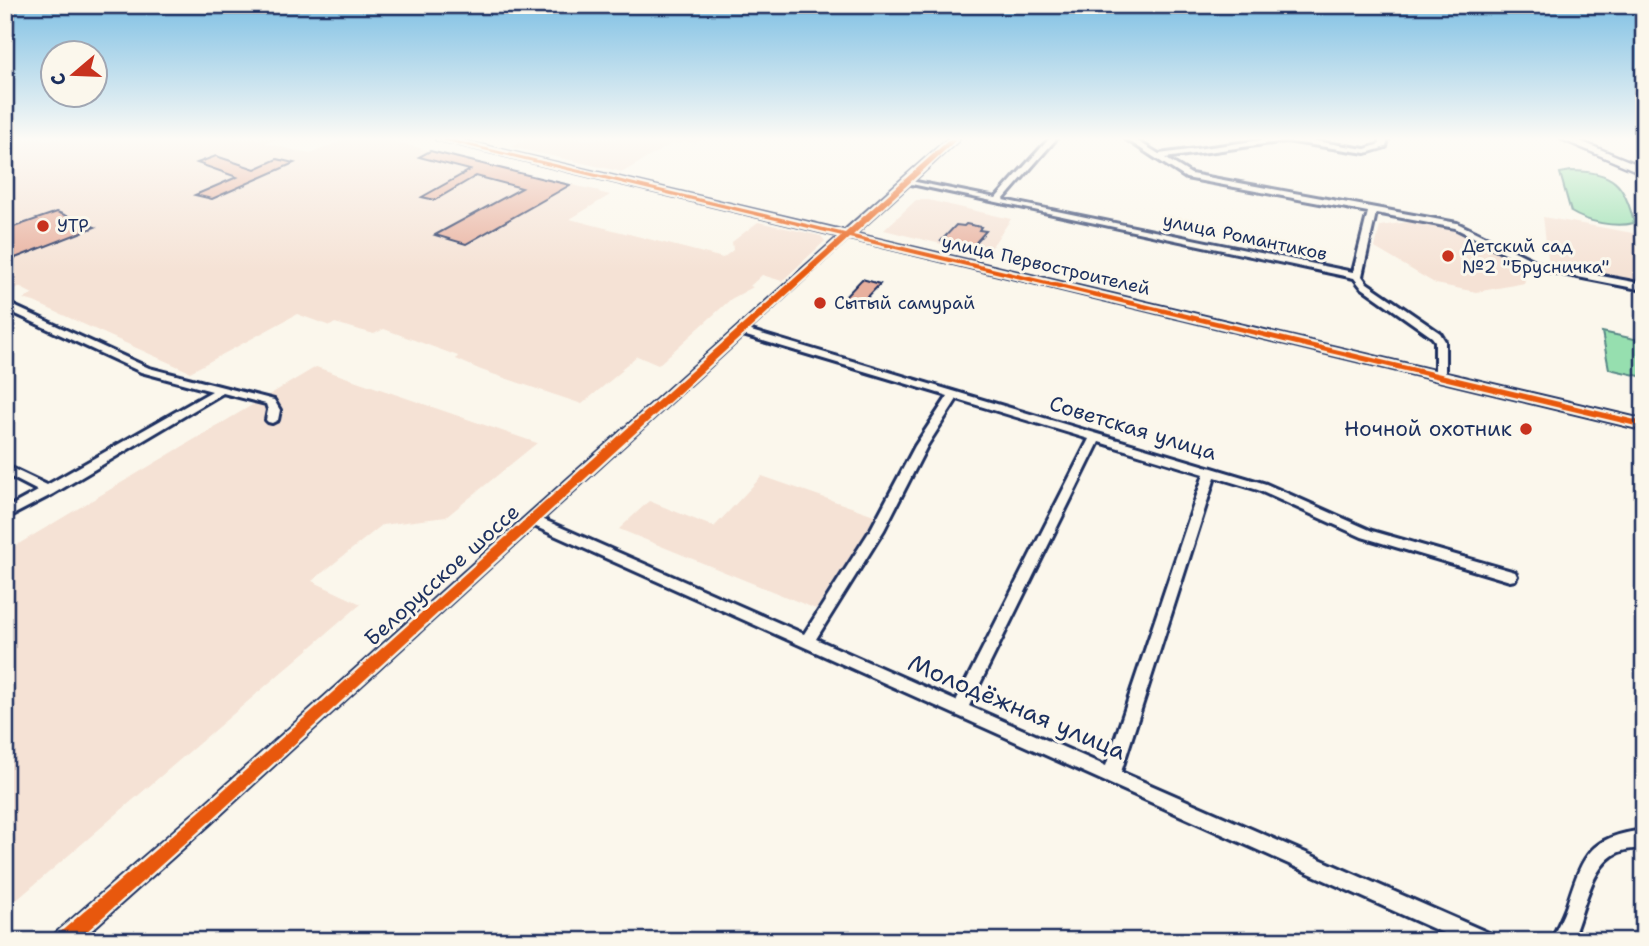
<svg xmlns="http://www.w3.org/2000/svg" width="1649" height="946" font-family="'Shantell Sans',sans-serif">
  <rect width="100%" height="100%" fill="#fbf7ec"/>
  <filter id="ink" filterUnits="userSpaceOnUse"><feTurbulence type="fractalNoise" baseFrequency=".0143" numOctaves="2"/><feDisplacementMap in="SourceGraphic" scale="14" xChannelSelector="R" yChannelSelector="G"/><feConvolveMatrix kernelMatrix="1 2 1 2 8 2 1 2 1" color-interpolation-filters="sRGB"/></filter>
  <g filter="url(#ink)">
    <!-- built -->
    <g fill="#f5e2d5">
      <polygon points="5,139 275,139 266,143 310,154 345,139 385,139 486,165 483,166 600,191 598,192 610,195 570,219 723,258 733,250 732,242 758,222 821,236 825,241 782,281 762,275 750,286 753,287 731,299 658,365 637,356 621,369 623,370 582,404 481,370 456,359 458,356 384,329 374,334 335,323 330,326 297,314 190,372 34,302 23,299 33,294 19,287 5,292"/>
      <polygon points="527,139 701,139 695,143 684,141 679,144 673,143 623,172 511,147"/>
      <polygon points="916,200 928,200 1011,219 986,255 884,230"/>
      <polygon points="1543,217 1644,235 1644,284 1549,266"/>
      <polygon points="1415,221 1459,229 1522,263 1525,283 1476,292 1436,284 1375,248 1380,226"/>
      <polygon points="316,367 537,443 446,517 382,525 312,581 361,604 5,910 5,552"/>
      <polygon points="762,476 877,516 816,609 619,529 649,501 714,527"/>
    </g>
    <!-- green -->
    <g fill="#96dfaf" stroke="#588786" stroke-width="2">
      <path d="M1571,171c42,0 54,13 63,52 -19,5 -47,-1 -63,-11l-11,-39z"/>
      <polygon points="1602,332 1644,341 1644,377 1609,369"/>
    </g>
    <!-- building -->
    <g fill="#e8b09e" stroke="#1b2f5e" stroke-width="2">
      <polygon points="430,151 540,178 570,185 466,244 435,235 522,188 476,176 435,200 422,197 470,170 419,157"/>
      <polygon points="216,156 255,169 277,159 294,163 212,199 195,195 237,177 197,163"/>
      <polygon points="57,212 95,227 5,262 5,230"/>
      <polygon points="966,224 981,227 979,230 986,231 971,248 941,241 956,225 964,226"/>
      <polygon points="862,279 880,284 862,303 844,298"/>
    </g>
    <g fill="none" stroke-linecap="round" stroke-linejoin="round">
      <defs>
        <g id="street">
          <polygon points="1049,139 1056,139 1003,200 1353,272 1368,212 1186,178 1126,139 1134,139 1159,154 1269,139 1302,139 1365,149 1380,144 1380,139 1388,139 1386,147 1366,153 1286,141 1165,158 1191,174 1457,223 1543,265 1644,284 1644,290 1537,269 1455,228 1376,213 1362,276 1367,283 1440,333 1445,341 1445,376 1440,379 1435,376 1435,341 1432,337 1361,287 1354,278 902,182 906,180 996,198"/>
          <path d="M844,233l7,2 -103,95 518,154 106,47 143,41 2,4 -2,4 -5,1 -148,-44 -104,-47 -43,-13 -94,295 370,162 3,7h-33l-927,-415 -324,297 -132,118h-25l3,-7 142,-123zM743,335l205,61 -33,50 -44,83 -67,105 -262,-115zM957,399l132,40 -133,262 -140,-62 68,-109 43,-84zM1099,442l105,32 -98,292 -137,-60z"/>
          <polygon points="5,302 149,368 274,400 280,410 278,420 272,423 268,422 266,420 268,410 266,404 223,393 53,494 5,519 5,509 38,491 5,474 5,465 47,485 212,391 141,372 5,309"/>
          <path d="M1644,830v18c-11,1 -23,1 -32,8 -23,16 -29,60 -41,85h-20c5,-12 12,-24 16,-36 16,-49 21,-68 77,-75z"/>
        </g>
        <g id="secondary">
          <polygon points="436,139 454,139 844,231 948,139 959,139 855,234 1644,420 1644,430"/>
          <polygon points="1561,139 1575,139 1644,167 1644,174"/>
        </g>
      </defs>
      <!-- street casing -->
      <use href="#street" stroke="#1b2f5e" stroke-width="6"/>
      <!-- secondary casing -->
      <use href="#secondary" stroke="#1b2f5e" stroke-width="5"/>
      <!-- street -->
      <use href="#street" fill="#fbf7ec" fill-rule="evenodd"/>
      <!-- secondary -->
      <use href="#secondary" fill="#fbf7ec" fill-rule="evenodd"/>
      <defs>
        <polygon id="cycleway" points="438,139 449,139 845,233 950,139 957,139 853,235 1644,422 1644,428 849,238 209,822 76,941 55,941 57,935 199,812 842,236"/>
      </defs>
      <!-- cycleway casing -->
      <use href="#cycleway" stroke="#fbf7ec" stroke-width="5"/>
      <!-- cycleway -->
      <use href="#cycleway" fill="#e8590c" fill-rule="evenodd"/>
    </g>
  </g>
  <!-- sky -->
  <linearGradient id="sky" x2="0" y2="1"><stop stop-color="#7fc0e4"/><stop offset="0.51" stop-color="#fdfbf6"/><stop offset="1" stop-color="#fdfbf6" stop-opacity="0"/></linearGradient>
  <rect width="1649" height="272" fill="url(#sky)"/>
  <!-- markers -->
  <g fill="#c8321e" stroke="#fbf7ec" stroke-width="2.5">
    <circle cx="43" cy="226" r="7"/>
    <circle cx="1448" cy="256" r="7"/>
    <circle cx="820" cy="303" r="7"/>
    <circle cx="1526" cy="429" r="7"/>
  </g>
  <g text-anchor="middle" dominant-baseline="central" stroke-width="6" stroke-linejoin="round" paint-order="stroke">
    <!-- far-poi labels -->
    <g font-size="18" fill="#1b2f5e" stroke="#fbf7ec" text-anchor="start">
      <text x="57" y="226">УТР</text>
      <text x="1462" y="246">Детский сад<tspan x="1462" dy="21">№2 "Брусничка"</tspan></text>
      <text x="834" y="303">Сытый самурай</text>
    </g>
    <!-- far-street labels -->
    <g font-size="18" fill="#1b2f5e" stroke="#fbf7ec">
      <text transform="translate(1245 237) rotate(12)">улица Романтиков</text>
      <text transform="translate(1046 265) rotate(13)">улица Первостроителей</text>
    </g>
    <!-- street labels -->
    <g font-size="21" fill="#1b2f5e" stroke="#fbf7ec">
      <text transform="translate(1133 428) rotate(17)">Советская улица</text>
      <text transform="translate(442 575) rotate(-42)">Белорусское шоссе</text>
    </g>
    <!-- poi labels -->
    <g font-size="21" fill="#1b2f5e" stroke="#fbf7ec" text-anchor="end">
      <text x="1512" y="429">Ночной охотник</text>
    </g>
    <!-- near-street labels -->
    <g font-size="24" fill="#1b2f5e" stroke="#fbf7ec">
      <text transform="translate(1017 707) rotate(23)">Молодёжная улица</text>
    </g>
  </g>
  <!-- margin -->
  <rect width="1649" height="946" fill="none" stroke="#fbf7ec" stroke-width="28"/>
  <rect x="14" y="14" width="1621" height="918" fill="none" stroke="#1b2f5e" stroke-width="2.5" filter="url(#ink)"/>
  <!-- north arrow -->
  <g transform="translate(74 74) rotate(251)"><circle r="33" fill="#fbf7ec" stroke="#a1a7b3" stroke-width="2"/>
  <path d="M0-5L12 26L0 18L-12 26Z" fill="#c8321e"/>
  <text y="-10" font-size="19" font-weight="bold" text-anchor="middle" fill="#1b2f5e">С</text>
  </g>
</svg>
